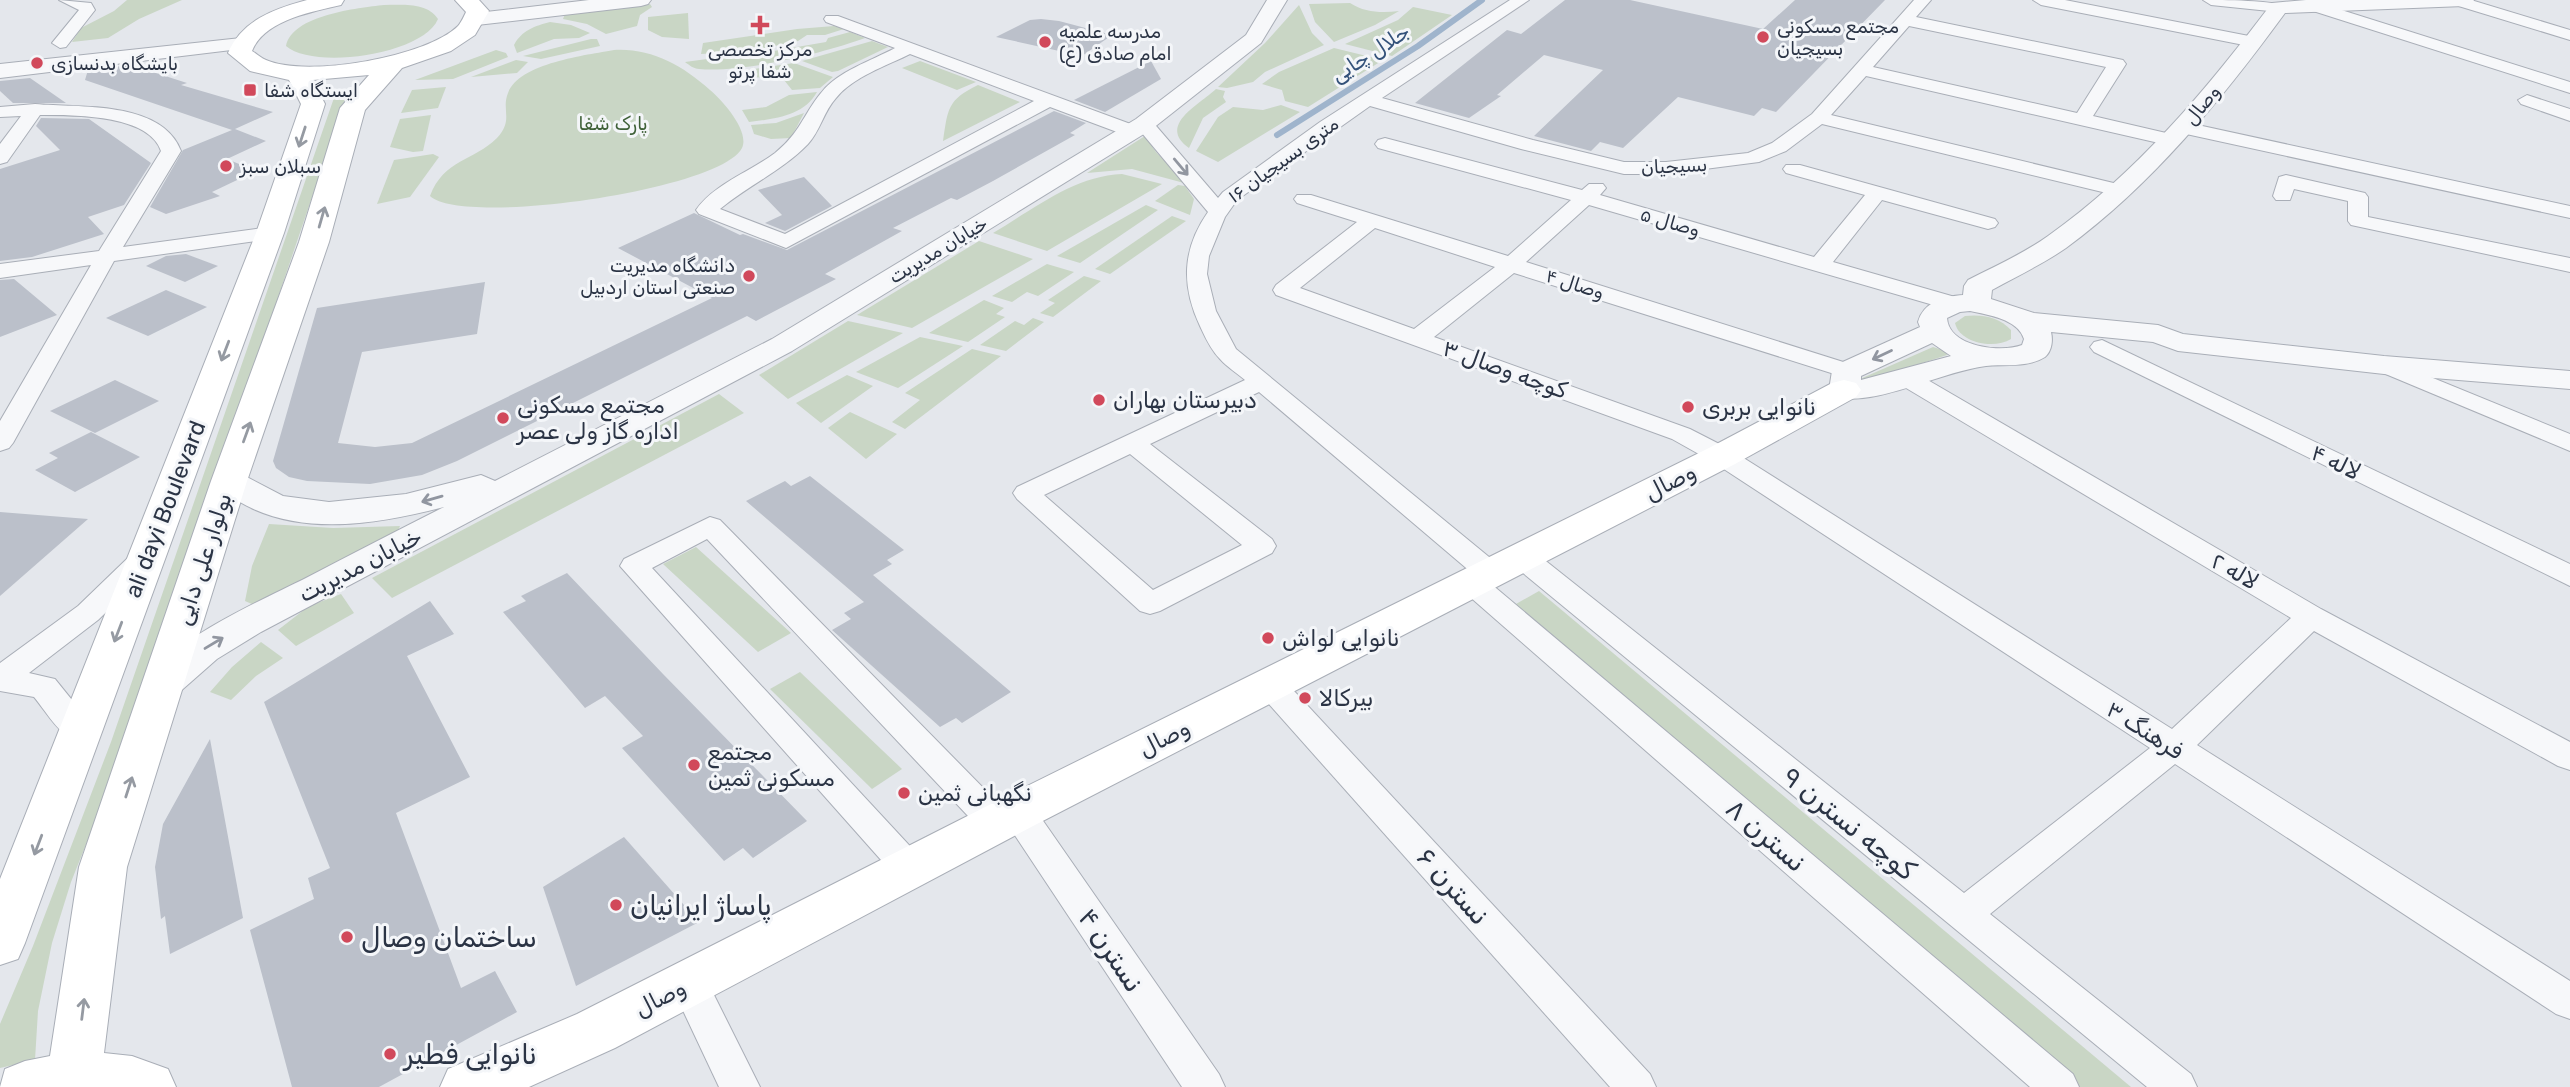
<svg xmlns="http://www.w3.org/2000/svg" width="2570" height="1087" font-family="Rubik,'Noto Naskh Arabic',sans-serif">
  <rect width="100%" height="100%" fill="#e4e7ec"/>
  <!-- green -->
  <g fill="#c9d6c5">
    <polygon points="127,0 182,0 139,19 108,38 72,42 81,28 114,11"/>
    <path d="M1350,3c15,10 33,10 49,8l-24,14 -41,17 -19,-20 -6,-18z"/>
    <polygon points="650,4 652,7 640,15 637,26 606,34 587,24 563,19 565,14"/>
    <path d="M384,5c18,0 43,-3 54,14 -15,36 -125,51 -152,27 6,-31 72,-38 98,-41z"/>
    <polygon points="1299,5 1312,33 1324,45 1265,72 1253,82 1227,88 1218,87 1265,43"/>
    <polygon points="1413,7 1452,15 1392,56 1345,44 1398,20"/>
    <polygon points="688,13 689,39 662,37 648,30 648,17"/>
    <path d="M550,22l21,3 19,8 -11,5 -25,1 -37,14 -3,-8c8,-15 21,-19 36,-23z"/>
    <polygon points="834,26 844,29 825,35 807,35 798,41 761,49 746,47 731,52 701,54 703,43 797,29"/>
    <path d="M850,32l15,6c-41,15 -122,35 -166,31 -5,0 -10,-4 -14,-7l44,-6 21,2 12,-5 64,-11 2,-4z"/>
    <polygon points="591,39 597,39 600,46 541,59 523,56"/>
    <polygon points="872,41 888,47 838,71 832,72 802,61"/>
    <polygon points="1334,48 1383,60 1308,107 1285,101 1282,90 1262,84 1279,72"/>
    <polygon points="496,50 506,53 508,57 453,79 415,80"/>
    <path d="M614,50c37,-2 68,15 96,40 12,10 40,41 32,58 -21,42 -279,79 -312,48 14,-37 44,-35 67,-58 17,-18 4,-28 11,-45 11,-30 79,-38 106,-43z"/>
    <polygon points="516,60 528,62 517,73 471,77"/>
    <polygon points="920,61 976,82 957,90 902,68"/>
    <polygon points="794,63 833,77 820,88 792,90 784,80 754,77 754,69"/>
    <path d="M978,85l42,17 -77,39c5,-32 4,-41 35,-56z"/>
    <polygon points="446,87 438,108 401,113 412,90"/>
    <path d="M1216,89l9,2 -2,6 3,5 -23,16 -14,30c-32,-23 10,-43 27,-59z"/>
    <path d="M817,92c-13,24 -43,27 -68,30l-7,-12 24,-3 23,-12z"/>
    <polygon points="347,94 129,737 71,882 52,943 38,1011 35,1060 0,1068 0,1024 33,946 111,742 335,95"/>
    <polygon points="1281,105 1300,112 1218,162 1196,151 1218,117 1233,107 1263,110"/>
    <polygon points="804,113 791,138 771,139 754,134 751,125 776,123"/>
    <polygon points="431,115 423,151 413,152 390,147 400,119"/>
    <path d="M1148,134c3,23 27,30 36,49l-52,-14 -45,4z"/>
    <polygon points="433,154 439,157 410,197 377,204 394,160"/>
    <path d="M1122,174l40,10 -115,67 -54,-18c41,-24 81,-57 129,-59z"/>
    <polygon points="1178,185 1185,186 1194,199 1190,215 1155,201"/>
    <polygon points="1146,205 1158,210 1080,263 1057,256"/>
    <polygon points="1172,216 1186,221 1110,274 1095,269"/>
    <polygon points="979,241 1033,259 912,328 857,315"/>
    <polygon points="1047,264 1074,272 1038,296 1027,292 1012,302 992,296"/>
    <polygon points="1084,276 1101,281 1053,317 1040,313 1055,303 1048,300"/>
    <polygon points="984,300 1004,308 996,314 1005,317 968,342 929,333"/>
    <path d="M1965,316c17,-2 34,1 46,14v9c-16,10 -51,5 -56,-16z"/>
    <polygon points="1033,318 1044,322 1006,351 980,345 1015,321 1024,325"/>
    <polygon points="848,321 903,333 788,399 759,375"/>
    <polygon points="920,337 963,346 898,388 856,372"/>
    <polygon points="1933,347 1946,351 1947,355 1865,382 1860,379"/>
    <polygon points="972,349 1001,356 905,429 892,422 920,400 905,393"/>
    <polygon points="847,375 873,386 821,423 796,403"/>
    <polygon points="719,394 744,413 392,598 372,578"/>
    <polygon points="850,412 897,434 866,459 828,428"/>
    <polygon points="269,524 333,528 400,526 397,533 254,605 245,601 252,566"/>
    <polygon points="696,547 791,633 758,652 663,564"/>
    <polygon points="1539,591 2131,1087 2079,1087 1516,604"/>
    <polygon points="341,594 354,613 296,646 278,630 309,606"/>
    <polygon points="261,642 283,658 256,676 231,700 210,692 232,667"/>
    <polygon points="800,672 902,769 872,789 770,689"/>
  </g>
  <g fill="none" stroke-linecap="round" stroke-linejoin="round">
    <!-- stream -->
    <polyline stroke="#9fb4cc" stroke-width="6" points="1277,135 1418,46 1482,0"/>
  </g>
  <!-- building -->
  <g fill="#bbc0ca">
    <polygon points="1565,0 1630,0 1763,29 1795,0 1885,0 1776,112 1762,108 1754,116 1678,97 1623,148 1600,142 1591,151 1534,136 1603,70 1544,55 1497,95 1501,96 1469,118 1415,103 1507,30 1521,34"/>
    <polygon points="1041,19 1059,21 1112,35 1082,56 996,37 1030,20"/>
    <polygon points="1151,61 1161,79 1105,112 1074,100"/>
    <polygon points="131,65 187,83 181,85 273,112 235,129 266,141 227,159 256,171 212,192 220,196 166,214 150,207 183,150 232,130 85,80 88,70"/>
    <polygon points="30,78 66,103 13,103 0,91 0,81"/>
    <polygon points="1054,111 1086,123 1070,133 1075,135 993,181 957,200 951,198 893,228 902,231 825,274 836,279 756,321 747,316 457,461 422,475 370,484 307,481 289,477 276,468 273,461 317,308 485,282 477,334 362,352 338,443 375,447 412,443 712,298 618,248 694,213 740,235 743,234 787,250"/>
    <polygon points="41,118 89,119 151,163 124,205 88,217 104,234 32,257 0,261 0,169 60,150 36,126"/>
    <polygon points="804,177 832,206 785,231 765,223 782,215 758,190"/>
    <polygon points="186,254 218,266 185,282 146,266 166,256"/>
    <polygon points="14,279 57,315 0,337 0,280"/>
    <polygon points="166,290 207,307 148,336 106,318"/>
    <polygon points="115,380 159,401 95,433 50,411"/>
    <polygon points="91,432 140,457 75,492 35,470 58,458 49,453"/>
    <polygon points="810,476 904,550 887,560 892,564 873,575 1011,692 962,723 956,718 940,727 832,630 851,619 844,613 864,602 746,501 785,481 791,486"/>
    <polygon points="0,512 88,519 0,596"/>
    <polygon points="567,573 663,674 807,821 753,858 743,848 724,861 622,748 643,736 605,696 585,708 503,612 526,601 521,596"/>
    <polygon points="430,601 454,634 407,656 470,777 396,813 461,988 495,971 517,1012 379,1087 292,1087 250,930 314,899 308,878 330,868 264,702"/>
    <polygon points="210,739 243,918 170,954 165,916 161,919 155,867 163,824"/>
    <polygon points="624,837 699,922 576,986 543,887"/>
  </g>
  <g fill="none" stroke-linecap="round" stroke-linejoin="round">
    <defs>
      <g id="minor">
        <polygon points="59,0 91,3 95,10 66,47 60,48 52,43 79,10"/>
        <path d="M1510,0h19l-147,98 151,42 91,22h42l82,-9 24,-10 40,-29 102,-114h17l-15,17 207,43 3,4 -33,52 86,20 2,4 -9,6 -306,-70 -35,39 295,71 3,4 -3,4 -7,2 -297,-72 -36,27 -27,11 -93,12h-42l-103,-25 -151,-43 -133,94 -12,17 -16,39 -2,18 9,37 20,38 264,217 4,7 -4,7 -10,3 583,491 6,13h-49l-568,-497 -4,-7 4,-7 10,-3 -213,-181 -109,52 122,95 4,7 -4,7 -112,58 -10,3 -10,-3 -123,-112 -4,-6 4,-6 228,-107c-8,-7 -18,-13 -25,-21 -9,-9 -15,-22 -20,-33 -19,-40 -18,-77 8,-114l-67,-80 -9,5 -7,-2 -75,-28 -264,141 -87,-34 -3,-4c18,-26 54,-38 79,-57 25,-20 28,-38 46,-60 17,-22 50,-32 74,-45l-69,-26 -2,-3 2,-3h12l298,110 1,-6h14l67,78 5,-6 97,-70zM1909,26l197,41 -29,46 -204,-46zM910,54l124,47 -249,133 -65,-25c28,-23 63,-39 88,-65 12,-13 16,-33 28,-46 17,-21 50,-32 74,-44zM1130,454l112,91 -89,45 -109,-95z"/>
        <polygon points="2033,0 2065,0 2254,37 2262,42 2254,47 2041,5"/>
        <path d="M2203,0c19,0 72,0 84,7l-8,5 -68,-7z"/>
        <polygon points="2471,0 2570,30 2570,40 2452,4 2450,1"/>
        <polygon points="2316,2 2570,82 2570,93 2310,10 2308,7 2310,4"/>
        <polygon points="2527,95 2570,109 2570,121 2521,104 2518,100"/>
        <path d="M35,104c43,4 127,-4 146,47l-58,96 147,-20 7,2 4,4 -4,4 -7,2 -156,22 -101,182 -4,5 -9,3v-30l91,-156 -91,13v-14l99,-13 62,-100c-12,-37 -89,-36 -121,-36l-33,47 -7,2v-20l21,-28 -21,1v-10z"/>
        <polygon points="2184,122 2570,206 2570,218 2177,132 2175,128"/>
        <path d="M1385,138l197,52 7,-6h14l3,4 -6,7 214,62 51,-62 -79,-22 -3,-4 3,-4h14l195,54 3,4 -3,4 -7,2 -106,-29 -49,62 129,37 3,5 -3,5 -8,2 -365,-106 -63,57 330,104 3,5 -3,5 -9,2 -333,-105 -80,64 256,92 41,21 441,279 119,-111 -395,-236 -3,-5 3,-5 9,-2 9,2 407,237 249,133v28l-12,-4 -244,-135 -117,114 373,236v38l-14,-5 -381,-250 -185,150 201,160 6,13h-50l-635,-523 -4,-7 4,-7 10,-2 10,2 432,343 186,-145 -437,-286 -41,-23 -396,-144 -3,-5 3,-5 81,-63 -60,-19 -3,-4 3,-4h14l197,61 63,-56 -193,-52 -3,-4 3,-4zM1375,228l120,39 -81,62 -114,-41z"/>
        <polygon points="2286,175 2365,193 2368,197 2368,217 2570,258 2570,272 2351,225 2348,221 2348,201 2294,189 2290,200 2276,200 2273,196 2279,177"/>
        <polygon points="2102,340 2570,564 2570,586 2094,352 2090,347 2094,342"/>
        <polygon points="2384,358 2570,434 2570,451 2376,370 2372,365 2376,360"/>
        <polygon points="710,517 720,520 1003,808 1006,802 1018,798 1030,802 1219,1074 1225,1087 1182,1087 1010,828 1008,833 996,837 984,833 707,539 652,568 921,858 927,868 921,878 909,883 897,878 620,566 624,559"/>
        <path d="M143,551l10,2 4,7 -4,7 -55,53 -69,53 26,6 42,52 -5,9c-27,8 -42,-24 -58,-43l-34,-6v-28l78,-57 55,-53z"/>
        <polygon points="1270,674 1281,677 1650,1074 1656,1087 1610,1087 1259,693 1254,685 1259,677"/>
        <polygon points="689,966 702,971 760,1087 719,1087 670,983 676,971"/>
      </g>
      <g id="tertiary">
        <polygon points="589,0 651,0 648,4 641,6 477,25 470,23 467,19 470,15 477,13"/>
        <path d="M1267,0h20l-26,43 -109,86 -360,222 -531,281 -44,27 -42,37 -14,4 -14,-4 -5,-10c24,-44 118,-85 164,-108 46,-24 92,-48 138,-71 -66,17 -144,31 -206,-6 -10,-6 -19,-11 -26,-20l5,-7 12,-3 12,3 42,22 46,6 77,-8 75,-19 14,6 277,-142 364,-220 110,-84z"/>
        <path d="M2306,0h168l-3,4 -7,2 -179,7c-63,86 -132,171 -219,235 -23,16 -49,28 -74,42l-1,9 43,14 124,12 25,9 201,22 186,15v18l-186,-15 -206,-23 -25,-9 -102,-10c2,8 1,19 -6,25 -17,11 -41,7 -59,9 -47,6 -109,41 -153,31l-4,-7 3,-19 4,-6 84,-38 -2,-5c5,-20 27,-26 45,-27l1,-9 4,-6c27,-14 55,-26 80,-44 88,-62 159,-147 224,-233zM1970,311c18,4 48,8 54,28l-2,6c-22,8 -73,2 -75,-27l13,-6zM1932,343l19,13 -90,24v-4z"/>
        <polygon points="241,38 248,40 252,44 248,48 0,78 0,64"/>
      </g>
      <g id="secondary">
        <path d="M307,0h37l-3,5c-29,7 -77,15 -89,46 5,3 9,7 14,9 40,18 161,-3 192,-34 3,-3 6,-10 8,-14l-11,-12h24l10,11 -14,24 -24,16 -49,17 -37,42 -36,132 -82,239 -120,386 -23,186 28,3 36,13 8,18h-176l5,-18 20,-8 25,-5 29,-189 132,-386 88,-239 41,-134 29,-33 -56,5 12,24 -41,129 -259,710 -7,16 -18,6v-86l256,-646 45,-129 -12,-24 -39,-9 -22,-18c14,-33 46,-44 79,-53z"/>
        <polygon points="1844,380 1856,383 1861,390 1856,397 1735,464 1035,825 615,1048 529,1087 440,1087 448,1069 577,1014 1001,799 1709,448 1832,383"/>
      </g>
    </defs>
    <!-- minor casing -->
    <use href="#minor" stroke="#a9aeb7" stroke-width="2"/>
    <!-- tertiary casing -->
    <use href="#tertiary" stroke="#a9aeb7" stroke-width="2"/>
    <!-- secondary casing -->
    <use href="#secondary" stroke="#a9aeb7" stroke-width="2"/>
    <!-- minor -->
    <use href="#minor" fill="#f7f8fa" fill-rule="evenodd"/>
    <!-- tertiary -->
    <use href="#tertiary" fill="#f7f8fa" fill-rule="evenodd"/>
    <!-- secondary -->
    <use href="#secondary" fill="#fff" fill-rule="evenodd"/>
  </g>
  <!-- one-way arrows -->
  <defs><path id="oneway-shaft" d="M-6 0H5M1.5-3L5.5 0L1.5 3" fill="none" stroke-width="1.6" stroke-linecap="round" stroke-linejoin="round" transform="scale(1.75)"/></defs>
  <g stroke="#959aa2">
    <use href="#oneway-shaft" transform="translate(302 137) rotate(108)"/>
    <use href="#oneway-shaft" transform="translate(322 217) rotate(-74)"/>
    <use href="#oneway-shaft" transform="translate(225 351) rotate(111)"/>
    <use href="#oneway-shaft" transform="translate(247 432) rotate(-70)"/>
    <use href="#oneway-shaft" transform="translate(118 632) rotate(111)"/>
    <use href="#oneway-shaft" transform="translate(129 787) rotate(-72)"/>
    <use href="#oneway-shaft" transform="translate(38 845) rotate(111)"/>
    <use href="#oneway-shaft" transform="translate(83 1009) rotate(-83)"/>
  </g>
  <g stroke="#9196a0">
    <use href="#oneway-shaft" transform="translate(1181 167) rotate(50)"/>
    <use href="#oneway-shaft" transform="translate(1882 355) rotate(155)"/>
    <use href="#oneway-shaft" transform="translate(432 499) rotate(164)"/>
    <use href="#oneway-shaft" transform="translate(214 643) rotate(-31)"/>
  </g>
  <!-- markers -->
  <g fill="#d1495b" stroke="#f4f6f9" stroke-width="2.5">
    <path d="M756.5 14.5h7v7h7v7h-7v7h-7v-7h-7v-7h7z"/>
    <circle cx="1763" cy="37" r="7"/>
    <circle cx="1045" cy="42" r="7"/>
    <circle cx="37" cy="63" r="7"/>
    <rect x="243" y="83" width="14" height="14" rx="3.5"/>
    <circle cx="226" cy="166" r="7"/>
    <circle cx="749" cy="276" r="7"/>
    <circle cx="1099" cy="400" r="7"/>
    <circle cx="1688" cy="407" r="7"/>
    <circle cx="503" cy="418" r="7"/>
    <circle cx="1268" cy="638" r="7"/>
    <circle cx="1305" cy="698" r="7"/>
    <circle cx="694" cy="765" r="7"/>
    <circle cx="904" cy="793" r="7"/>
    <circle cx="616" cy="905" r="7"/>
    <circle cx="347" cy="937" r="7"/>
    <circle cx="390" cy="1054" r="7"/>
  </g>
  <g text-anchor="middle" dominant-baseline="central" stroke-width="6" stroke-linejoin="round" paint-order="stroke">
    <!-- far-poi labels -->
    <g font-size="19" fill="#2b3445" stroke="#f4f6f9" text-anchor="start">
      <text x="1777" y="26">مجتمع مسکونی<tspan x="1777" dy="22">بسیجیان</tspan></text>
      <text x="1059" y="31">مدرسه علمیه<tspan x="1059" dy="22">امام صادق (ع)</tspan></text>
      <text x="760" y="49" text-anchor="middle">مرکز تخصصی<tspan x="760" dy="22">شفا پرتو</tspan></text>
      <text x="51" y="63">بایشگاه بدنسازی</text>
      <text x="264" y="90">ایستگاه شفا</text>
      <text x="240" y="166">سبلان سبز</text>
      <text x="735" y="265" text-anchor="end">دانشگاه مدیریت<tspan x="735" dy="22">صنعتی استان اردبیل</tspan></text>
    </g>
    <!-- far-street labels -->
    <g font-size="19" fill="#2b3445" stroke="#f4f6f9">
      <text transform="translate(2202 105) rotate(-51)">وصال</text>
      <text transform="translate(1283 160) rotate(-36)">۱۶ متری بسیجیان</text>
      <text transform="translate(1674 166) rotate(-3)">بسیجیان</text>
      <text transform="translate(1670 222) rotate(16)">وصال ۵</text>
      <text transform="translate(938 250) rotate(-31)">خیابان مدیریت</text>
      <text transform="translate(1575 284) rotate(18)">وصال ۴</text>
    </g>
    <!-- far-park labels -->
    <g font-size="19" fill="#3f6138" stroke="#f4f6f9">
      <text x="613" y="123">پارک شفا</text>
    </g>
    <!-- far-water labels -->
    <g font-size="21" font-style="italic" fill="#34527a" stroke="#f4f6f9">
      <text transform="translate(1370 53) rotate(-33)">جلال چایی</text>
    </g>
    <!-- street labels -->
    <g font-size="23" fill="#2b3445" stroke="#f4f6f9">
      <text transform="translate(1505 369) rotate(20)">کوچه وصال ۳</text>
      <text transform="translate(2336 462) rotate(26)">لاله ۴</text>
      <text transform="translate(1670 482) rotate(-27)">وصال</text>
      <text transform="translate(165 509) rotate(-69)">ali dayi Boulevard</text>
      <text transform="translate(203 559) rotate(-72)">بولوار علی دایی</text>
      <text transform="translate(360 565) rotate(-27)">خیابان مدیریت</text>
      <text transform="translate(2235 571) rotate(30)">لاله ۲</text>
      <text transform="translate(2145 730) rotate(33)">فرهنگ ۳</text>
      <text transform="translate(1164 738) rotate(-27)">وصال</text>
      <text transform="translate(660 998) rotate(-27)">وصال</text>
    </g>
    <!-- poi labels -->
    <g font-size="23" fill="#2b3445" stroke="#f4f6f9" text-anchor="start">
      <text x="1113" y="400">دبیرستان بهاران</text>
      <text x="517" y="405">مجتمع مسکونی<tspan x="517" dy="26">اداره گاز ولی عصر</tspan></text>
      <text x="1702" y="407">نانوایی بربری</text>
      <text x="1282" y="638">نانوایی لواش</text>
      <text x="1319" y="698">بیرکالا</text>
      <text x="708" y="752">مجتمع<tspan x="708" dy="26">مسکونی ثمین</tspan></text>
      <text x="918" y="793">نگهبانی ثمین</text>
    </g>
    <!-- near-street labels -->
    <g font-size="28" fill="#2b3445" stroke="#f4f6f9">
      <text transform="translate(1849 823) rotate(39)">کوچه نسترن ۹</text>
      <text transform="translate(1766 835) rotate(41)">نسترن ۸</text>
      <text transform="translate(1453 886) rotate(48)">نسترن ۶</text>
      <text transform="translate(1111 950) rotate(56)">نسترن ۴</text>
    </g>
    <!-- near-poi labels -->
    <g font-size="28" fill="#2b3445" stroke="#f4f6f9" text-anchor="start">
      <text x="630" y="905">پاساژ ایرانیان</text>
      <text x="361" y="937">ساختمان وصال</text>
      <text x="404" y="1054">نانوایی فطیر</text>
    </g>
  </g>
</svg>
